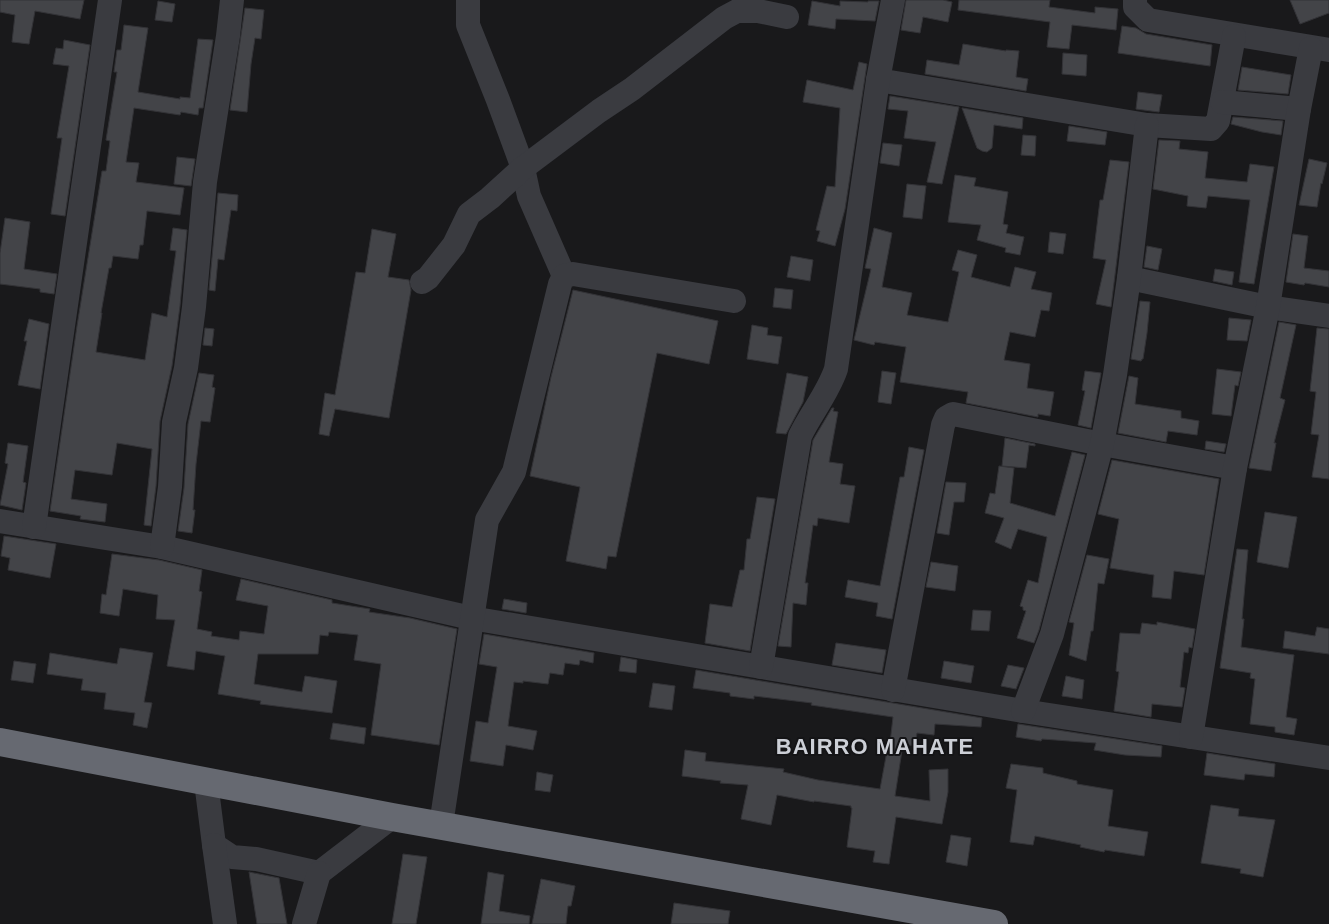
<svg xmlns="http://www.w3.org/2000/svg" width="1329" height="924" font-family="Helvetica,sans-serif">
  <rect width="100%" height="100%" fill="#19191b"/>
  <!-- building -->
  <g fill="#434448" stroke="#333337">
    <polygon points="0,0 84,0 80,19 35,11 29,44 12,42 15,15 0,12"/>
    <polygon points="906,0 943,0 952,2 948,22 923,17 920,33 901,30"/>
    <polygon points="959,0 1050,0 1049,7 1095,13 1095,7 1118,9 1116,30 1072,25 1069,49 1047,47 1050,22 958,10"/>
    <polygon points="1290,0 1329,0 1329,13 1300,24"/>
    <polygon points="158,1 175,4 172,22 155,20"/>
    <polygon points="812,1 840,6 840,1 868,2 868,1 879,1 875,21 836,19 835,29 808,25"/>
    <polygon points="245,8 264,10 261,39 255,38 251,64 247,112 230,110"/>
    <polygon points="124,25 148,28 138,92 180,99 180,97 190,98 198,39 213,40 203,108 199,108 198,115 181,112 180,115 134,108 126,162 139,163 136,182 184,188 180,215 147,211 143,245 140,245 138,259 113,256 111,268 109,268 101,313 102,313 96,352 145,360 152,313 167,317 176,251 170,250 173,228 187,230 180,306 172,366 160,421 156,486 151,526 144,525 152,449 117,443 112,475 75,470 71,499 107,504 105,522 80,519 81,516 50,511 77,326 102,171 106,171 110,141 106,140 117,72 114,72 117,50 121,50"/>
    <polygon points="1122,26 1136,28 1146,34 1212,45 1210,66 1118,53"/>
    <polygon points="64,40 90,45 65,216 51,214 62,138 57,138 69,66 53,64 56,48 63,49"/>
    <polygon points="963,44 1006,51 1006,50 1019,51 1016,77 1028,79 1026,91 925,74 927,60 959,65"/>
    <polygon points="1063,53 1087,55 1086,76 1062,74"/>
    <polygon points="859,62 867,64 845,209 835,246 817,241 820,231 816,230 827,186 835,187 840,108 803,102 807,80 853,90"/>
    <polygon points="1242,67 1291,75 1288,94 1238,90"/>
    <polygon points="1138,92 1162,95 1159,112 1136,109"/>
    <polygon points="890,96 959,107 942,184 927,182 936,142 904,138 908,111 888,109"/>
    <polygon points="962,108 1023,118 1022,129 994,125 992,148 987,152 982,151 977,148"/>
    <polygon points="1233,117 1283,121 1281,135 1262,132 1231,124"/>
    <polygon points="1069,126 1107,132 1105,145 1067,141"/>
    <polygon points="1023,135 1036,136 1035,156 1021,155"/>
    <polygon points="1159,140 1180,141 1179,149 1208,152 1205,178 1247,182 1250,164 1274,167 1254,284 1239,282 1250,200 1208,196 1206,208 1187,206 1188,196 1153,189"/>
    <polygon points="883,143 902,145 899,166 880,163"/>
    <polygon points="177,157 195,159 191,186 174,184"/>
    <polygon points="1309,159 1327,163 1322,184 1321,183 1317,207 1299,205"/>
    <polygon points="1110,160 1129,162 1111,307 1096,304 1106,260 1093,258 1100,200 1103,200"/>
    <polygon points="955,175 976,178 974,186 1008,192 1003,224 1008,225 1006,233 1024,237 1020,255 1005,252 1006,248 977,240 981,225 948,222"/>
    <polygon points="907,184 926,186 922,219 903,217"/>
    <polygon points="218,193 238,195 237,211 231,210 224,260 218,259 215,291 209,290"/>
    <polygon points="5,218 30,222 24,269 57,274 54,294 40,292 40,289 0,284 0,253"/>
    <polygon points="874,228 892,233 882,287 912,293 907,315 948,322 959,272 952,270 958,250 977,255 971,277 1010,287 1015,267 1036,272 1031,289 1052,293 1049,311 1041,310 1035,337 1010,332 1004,360 1030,364 1027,388 1054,392 1050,416 1038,414 1038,417 966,403 968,392 900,382 906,347 875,342 874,345 854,340 871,269 865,268"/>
    <polygon points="372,229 396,234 388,277 409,280 411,290 389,418 335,409 329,436 319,434 325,393 335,395 356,272 365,273"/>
    <polygon points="1050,232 1066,234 1063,254 1048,252"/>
    <polygon points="1293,234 1308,236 1304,268 1329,271 1329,287 1305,283 1304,285 1286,282"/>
    <polygon points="1147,246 1162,249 1158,270 1144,267"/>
    <polygon points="791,256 813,260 810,281 787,277"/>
    <polygon points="1215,269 1234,272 1232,285 1213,281"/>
    <polygon points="775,288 793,290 791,309 773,307"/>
    <polygon points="573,290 718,321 709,364 657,353 616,557 608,556 606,569 566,561 580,487 530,476 551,377"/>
    <polygon points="1140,301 1150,302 1147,333 1143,359 1142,359 1141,361 1131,359"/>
    <polygon points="1229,318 1251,320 1247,341 1227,340"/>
    <polygon points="29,319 49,324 40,389 18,385 27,341 24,341"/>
    <polygon points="1279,322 1296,325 1280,398 1285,400 1274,443 1276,443 1271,471 1249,468"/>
    <polygon points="752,325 768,328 767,335 782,337 778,364 747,359"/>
    <polygon points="205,328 214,329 212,346 203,345"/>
    <polygon points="1317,328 1329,329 1329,479 1312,477 1319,435 1311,434 1316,392 1310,391"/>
    <polygon points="1217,369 1241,372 1238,386 1235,385 1231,416 1212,414"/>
    <polygon points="882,371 896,373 891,404 878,402"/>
    <polygon points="1085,371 1101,373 1091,428 1078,425 1085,391 1082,390"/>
    <polygon points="199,373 214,375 212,387 215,388 210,422 201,421 196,464 193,510 195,510 192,533 178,531 184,488 188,424"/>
    <polygon points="787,373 808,377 803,402 786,434 776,433"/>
    <polygon points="1129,376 1138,378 1135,404 1181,411 1181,418 1199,421 1197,435 1168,431 1166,442 1118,433"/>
    <polygon points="832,408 834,408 833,411 838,412 829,462 843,464 840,484 855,486 849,523 818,518 817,526 813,525 805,583 808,583 806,605 793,603 791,647 778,646 813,440"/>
    <polygon points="1005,438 1035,444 1035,446 1029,445 1026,468 1002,466"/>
    <polygon points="1206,441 1226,444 1224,452 1205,449"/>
    <polygon points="8,443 28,446 23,482 26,483 22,510 0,505 8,464 5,463"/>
    <polygon points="909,447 924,450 892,619 876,616 878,603 845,597 848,580 880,586 900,477 904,477"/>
    <polygon points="1072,452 1085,455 1039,630 1034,643 1017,638 1026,611 1023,610 1023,607 1020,606 1028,580 1038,583 1047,537 1018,529 1011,549 995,542 1004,518 985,513 990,493 995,494 999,466 1014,468 1010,503 1055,516"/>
    <polygon points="1112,460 1219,479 1204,575 1174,571 1171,599 1152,597 1154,575 1110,568 1119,519 1098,514"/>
    <polygon points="946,482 966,483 964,502 954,502 949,535 937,533"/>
    <polygon points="757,497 775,499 750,651 705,643 710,604 732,607 740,570 744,570 747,539 750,539"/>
    <polygon points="1265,512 1297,517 1288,568 1257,562"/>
    <polygon points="4,536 56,544 50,578 8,570 10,558 1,556"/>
    <polygon points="1237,549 1248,550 1242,619 1244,619 1241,647 1294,655 1286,717 1297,719 1294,735 1275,732 1275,727 1250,724 1255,679 1250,678 1251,673 1220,668"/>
    <polygon points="112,554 159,560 202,570 199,591 202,592 197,629 212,632 211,636 239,640 240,631 264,634 268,606 236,600 241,579 332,600 332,603 370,609 369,612 410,618 457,629 439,745 371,735 381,664 354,660 358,635 329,632 328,636 320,635 318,654 258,654 254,684 302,692 305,676 337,681 332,713 260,704 261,701 218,694 225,656 196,651 194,670 167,666 175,620 156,619 158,595 123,589 119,616 100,613 102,594 106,595"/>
    <polygon points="1087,555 1109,559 1104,584 1098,583 1093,631 1091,631 1086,661 1069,655 1074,623 1069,622"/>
    <polygon points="931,562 958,566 955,591 926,587"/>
    <polygon points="504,599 527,603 526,613 502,609"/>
    <polygon points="973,610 991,611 989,631 971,630"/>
    <polygon points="1157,622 1195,629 1192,648 1189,647 1188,653 1184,652 1180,687 1185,688 1182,707 1152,704 1151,717 1114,711 1119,672 1116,671 1120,633 1140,634 1142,623 1157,625"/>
    <polygon points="1317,627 1329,629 1329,654 1283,648 1285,631 1315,636"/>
    <polygon points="484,634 594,653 593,663 580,660 579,665 565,663 563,675 550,673 548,684 523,681 523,683 514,682 508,726 537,731 533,750 506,745 503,766 470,761 476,721 488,723 497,667 479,664"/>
    <polygon points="836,643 886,650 882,673 832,665"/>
    <polygon points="120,648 153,653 144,702 152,703 147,728 133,725 135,713 104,709 106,693 81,690 83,679 47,674 50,653 117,664"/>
    <polygon points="621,657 637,660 636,673 619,671"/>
    <polygon points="14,661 36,664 33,683 11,680"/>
    <polygon points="944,661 974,666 971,683 941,678"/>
    <polygon points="1008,665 1024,668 1016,689 1001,686"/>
    <polygon points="696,670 982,718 981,727 935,724 934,735 917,733 915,746 903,744 895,796 930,801 929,770 948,769 948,792 942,824 896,817 889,864 873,862 875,851 847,847 852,808 851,808 851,806 814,801 814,802 777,795 771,825 741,819 748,785 720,783 721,781 682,776 685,750 706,753 705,761 784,769 783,772 818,780 880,789 887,751 889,752 893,717 811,705 812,703 754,696 754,699 730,696 730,693 693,688"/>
    <polygon points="1066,676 1084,680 1082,699 1062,696"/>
    <polygon points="653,683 675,686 672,710 649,707"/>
    <polygon points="333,723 366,728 364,744 330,739"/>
    <polygon points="1018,724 1162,746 1161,757 1125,755 1094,750 1096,743 1042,739 1041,741 1016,737"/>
    <polygon points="1207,753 1275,764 1274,777 1245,774 1244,780 1204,775"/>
    <polygon points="1011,764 1043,768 1043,773 1077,781 1077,784 1113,790 1108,826 1148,832 1144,856 1105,850 1104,852 1080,847 1081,845 1035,836 1033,845 1010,842 1017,790 1006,788"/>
    <polygon points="537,772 553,775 550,792 535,790"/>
    <polygon points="1211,805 1239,809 1238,816 1275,820 1263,877 1240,873 1241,869 1201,863"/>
    <polygon points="951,835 971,838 967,866 946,862"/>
    <polygon points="403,854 427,857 416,924 392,924"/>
    <polygon points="249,872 279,878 287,924 257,924"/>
    <polygon points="488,872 504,875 499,911 530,916 529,924 481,924"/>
    <polygon points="541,879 575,886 571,906 568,906 566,924 532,924"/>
    <polygon points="674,903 730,911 728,924 671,924"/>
  </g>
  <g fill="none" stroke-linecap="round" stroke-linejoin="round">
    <!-- minor -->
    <g stroke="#3a3b40" stroke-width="24">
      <polyline points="468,0 468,25 498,100 523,168 529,196 564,276"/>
      <polyline points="1135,0 1135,7 1148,20 1329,50"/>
      <polyline points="878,80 1147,125 1211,129 1218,121 1234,36"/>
      <polyline points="1222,102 1299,109"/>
      <polyline points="1129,278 1268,307 1329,316"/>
      <polyline points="422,282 428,278 454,245 469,214 490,198 523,168 599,111 632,89 724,18 737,11 758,11 787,17"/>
      <polyline points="0,521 162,547 471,618 1023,711 1329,758"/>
      <polyline points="34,527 110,0"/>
      <polyline points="162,547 170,487 174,422 186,368 194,307 205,182 228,36 232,0"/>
      <path d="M761,667l39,-231c11,-23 28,-43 36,-67l42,-289 15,-80"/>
      <polyline points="893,690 943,425 946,418 953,414 1102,444 1235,468"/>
      <polyline points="1023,711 1052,634 1102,444 1115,375 1129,278 1147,125"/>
      <polyline points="1191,737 1235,468 1268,307 1299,109 1311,48"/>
      <polyline points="206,782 214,845 232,857 256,859 319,873 392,817"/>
      <polyline points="441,825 487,520 514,472 560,284 564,276 573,274 734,301"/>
      <polyline points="214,845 225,924"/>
      <polyline points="304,924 319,873"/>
    </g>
    <!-- highway -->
    <polyline stroke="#666971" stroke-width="28" points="0,742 392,817 994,924"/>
  </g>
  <g text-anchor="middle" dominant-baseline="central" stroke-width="4" stroke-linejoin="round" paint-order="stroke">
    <!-- district labels -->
    <g font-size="22" font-weight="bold" letter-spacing="1" fill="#cccfd6" stroke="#141416">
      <text x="875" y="746">BAIRRO MAHATE</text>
    </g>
  </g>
</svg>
